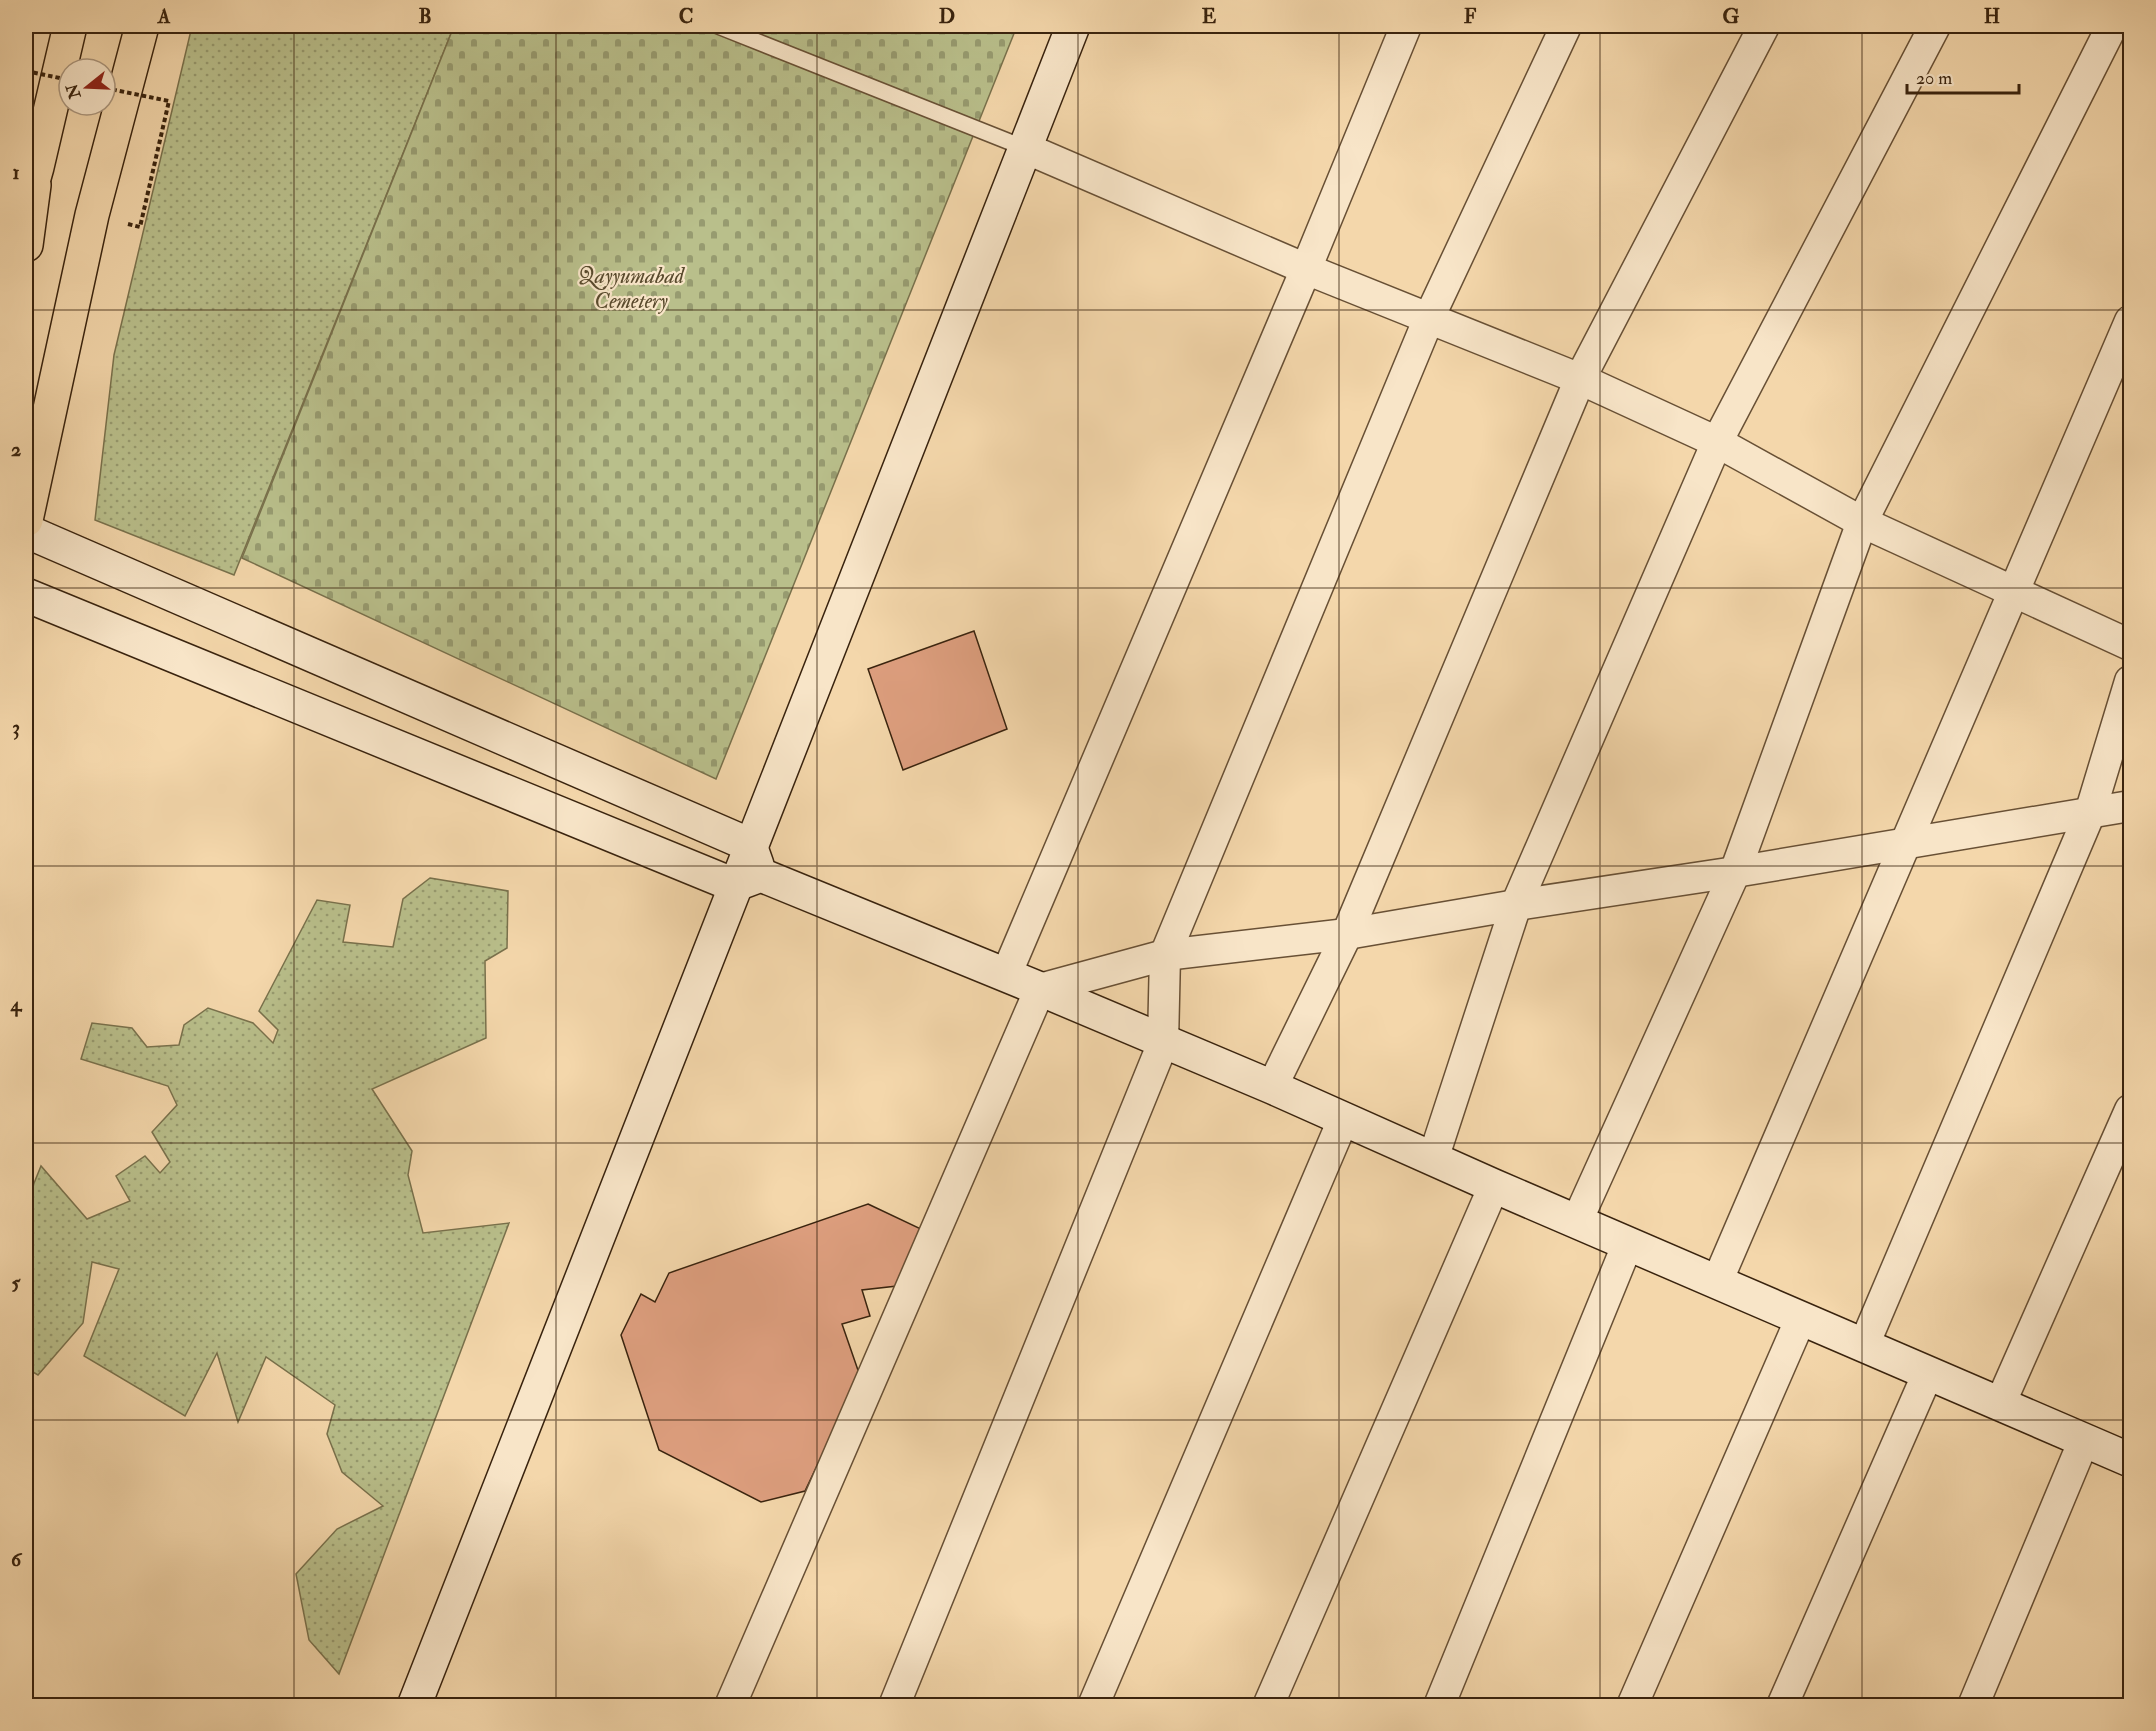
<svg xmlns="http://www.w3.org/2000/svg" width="2156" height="1731" font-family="'IM FELL Double Pica',serif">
  <defs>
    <pattern id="grass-dots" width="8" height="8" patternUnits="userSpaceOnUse" patternTransform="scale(1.5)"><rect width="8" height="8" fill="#b9bf8b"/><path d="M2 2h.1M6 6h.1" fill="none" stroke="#979b70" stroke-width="1.8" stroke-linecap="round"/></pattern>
    <pattern id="cemetery-stones" width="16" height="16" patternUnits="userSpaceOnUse" patternTransform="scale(1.5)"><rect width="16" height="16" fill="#b9bf8b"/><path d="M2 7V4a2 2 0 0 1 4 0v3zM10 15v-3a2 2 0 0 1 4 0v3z" fill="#979b70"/></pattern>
  </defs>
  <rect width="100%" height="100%" fill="#f4d7ab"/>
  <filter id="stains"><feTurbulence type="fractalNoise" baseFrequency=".00333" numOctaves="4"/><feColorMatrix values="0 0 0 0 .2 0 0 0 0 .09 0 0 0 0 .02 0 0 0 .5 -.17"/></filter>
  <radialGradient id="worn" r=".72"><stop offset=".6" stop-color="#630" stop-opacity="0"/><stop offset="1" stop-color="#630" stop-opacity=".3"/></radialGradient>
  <!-- grass -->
  <g fill="url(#grass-dots)" stroke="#79714c" stroke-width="1.5">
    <polygon points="192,26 454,26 234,575 95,520 114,355"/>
    <polygon points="430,878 508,891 507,948 485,961 486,1038 372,1089 412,1151 408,1175 423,1233 509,1223 339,1674 309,1640 296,1574 337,1529 383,1506 342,1472 327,1434 335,1405 266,1357 238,1422 217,1353 185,1416 84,1356 119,1269 92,1262 83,1323 38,1375 26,1368 26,1203 41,1166 87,1219 130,1201 116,1176 145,1156 160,1173 170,1162 152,1132 177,1105 168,1086 81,1059 92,1023 132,1028 147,1047 179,1045 184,1025 208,1008 253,1023 273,1043 278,1030 259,1011 317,900 350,905 343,942 393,947 403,899"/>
  </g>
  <!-- cemetery -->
  <polygon fill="url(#cemetery-stones)" stroke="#79714c" stroke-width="1.5" points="454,26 1017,26 716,779 242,558"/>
  <!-- building -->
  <g fill="#de9f7f" stroke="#39230e" stroke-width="1.5">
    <polygon points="974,631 1007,729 903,770 868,669"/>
    <polygon points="868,1204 921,1229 897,1286 862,1290 870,1316 842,1324 860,1376 805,1491 761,1502 659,1450 621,1335 641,1294 655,1302 669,1273"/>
  </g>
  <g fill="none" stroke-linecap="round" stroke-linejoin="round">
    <defs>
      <polyline id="lane" points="718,26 1025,148"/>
      <g id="street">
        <polyline points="1025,148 1306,269 1580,379 1717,442 1862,522 2130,645"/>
        <polyline points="1006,975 1306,269 1406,26"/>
        <polyline points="1272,1087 1347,934 1580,379 1764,26"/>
        <polyline points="1433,1159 1516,905 1717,442 1935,26"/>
        <polyline points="1577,1221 1735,872 1862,522 2112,26"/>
        <polyline points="1717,1282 2130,321"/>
        <polyline points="1864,1345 2090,813 2130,681"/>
        <polyline points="2000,1404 2130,1110"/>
        <polyline points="730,1706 1040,989 1165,955 1347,934 1516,905 1735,872 2130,806"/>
        <polyline points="894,1706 1163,1043 1165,955 1429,318 1566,26"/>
        <polyline points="1093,1706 1343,1120"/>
        <polyline points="1268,1706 1494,1186"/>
        <polyline points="1439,1706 1628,1243"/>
        <polyline points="1632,1706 1801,1318"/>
        <polyline points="1782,1706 1928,1373"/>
        <polyline points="1973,1706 2084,1440"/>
      </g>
      <g id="secondary">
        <polyline points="26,531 750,845 757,865"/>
        <polyline points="26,595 734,885 761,875 1040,989 1272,1087 1494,1186 2130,1460"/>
        <polyline points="414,1706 1073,26"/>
      </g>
      <g id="primary">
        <polyline points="26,206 37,167 70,26"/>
        <polyline points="26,245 34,185"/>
        <polyline points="26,520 92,215 142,26"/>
      </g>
    </defs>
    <!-- lane casing -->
    <use href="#lane" stroke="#685035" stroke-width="18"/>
    <!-- street casing -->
    <use href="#street" stroke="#685035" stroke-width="33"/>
    <!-- secondary casing -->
    <use href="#secondary" stroke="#39230e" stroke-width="36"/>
    <!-- primary casing -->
    <use href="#primary" stroke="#39230e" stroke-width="36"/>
    <!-- path -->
    <polyline stroke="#39230e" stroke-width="4" stroke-dasharray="4.5 3" stroke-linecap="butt" points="128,224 140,227 169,101"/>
    <!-- lane -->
    <use href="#lane" stroke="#f8e5c8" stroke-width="15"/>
    <!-- street -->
    <use href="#street" stroke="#f8e5c8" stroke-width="30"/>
    <!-- secondary -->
    <use href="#secondary" stroke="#f8e5c8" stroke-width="33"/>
    <!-- primary -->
    <use href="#primary" stroke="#f4d7ab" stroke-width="33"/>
    <!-- path-bridge -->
    <g stroke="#39230e" stroke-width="4" stroke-dasharray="4.5 3" stroke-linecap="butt">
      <polyline points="26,71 69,80"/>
      <polyline points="105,88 169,101"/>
    </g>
  </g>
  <!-- grid -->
  <path fill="none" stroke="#39230e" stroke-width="1.5" stroke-opacity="0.55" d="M294,26v1680M556,26v1680M817,26v1680M1078,26v1680M1339,26v1680M1600,26v1680M1862,26v1680M26,310h2104M26,588h2104M26,866h2104M26,1143h2104M26,1420h2104"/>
  <g text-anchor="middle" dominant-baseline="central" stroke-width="4.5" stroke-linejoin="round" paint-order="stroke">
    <!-- park labels -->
    <g font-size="22" font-style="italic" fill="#594a2d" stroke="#f8e5c8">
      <text x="631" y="276">Qayyumabad<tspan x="631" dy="25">Cemetery</tspan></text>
    </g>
  </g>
  <!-- margin -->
  <rect width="2156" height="1731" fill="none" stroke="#f4d7ab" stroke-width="66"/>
  <!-- north arrow -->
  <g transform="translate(87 87) rotate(252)"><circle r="28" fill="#f8e5c8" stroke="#ac977e" stroke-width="1.5"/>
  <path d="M0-4.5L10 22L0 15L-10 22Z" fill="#8f2418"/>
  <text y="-9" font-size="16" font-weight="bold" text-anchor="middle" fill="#39230e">N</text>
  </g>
  <!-- scale -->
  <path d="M1907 84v9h112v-9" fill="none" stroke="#39230e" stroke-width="3"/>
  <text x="1916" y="84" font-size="18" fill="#39230e" stroke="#f8e5c8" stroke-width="4.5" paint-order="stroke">20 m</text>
  <rect x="33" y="33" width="2090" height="1665" fill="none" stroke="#39230e" stroke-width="2"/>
  <g font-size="20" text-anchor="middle" font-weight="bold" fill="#39230e">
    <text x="164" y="23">A</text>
    <text x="425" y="23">B</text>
    <text x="686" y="23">C</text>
    <text x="947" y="23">D</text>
    <text x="1209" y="23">E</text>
    <text x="1470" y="23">F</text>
    <text x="1731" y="23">G</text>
    <text x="1992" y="23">H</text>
    <text x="16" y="179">1</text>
    <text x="16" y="456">2</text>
    <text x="16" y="734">3</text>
    <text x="16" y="1011">4</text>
    <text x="16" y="1289">5</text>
    <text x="16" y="1566">6</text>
  </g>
  <rect width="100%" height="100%" filter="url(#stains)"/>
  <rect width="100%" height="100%" fill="url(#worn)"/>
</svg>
